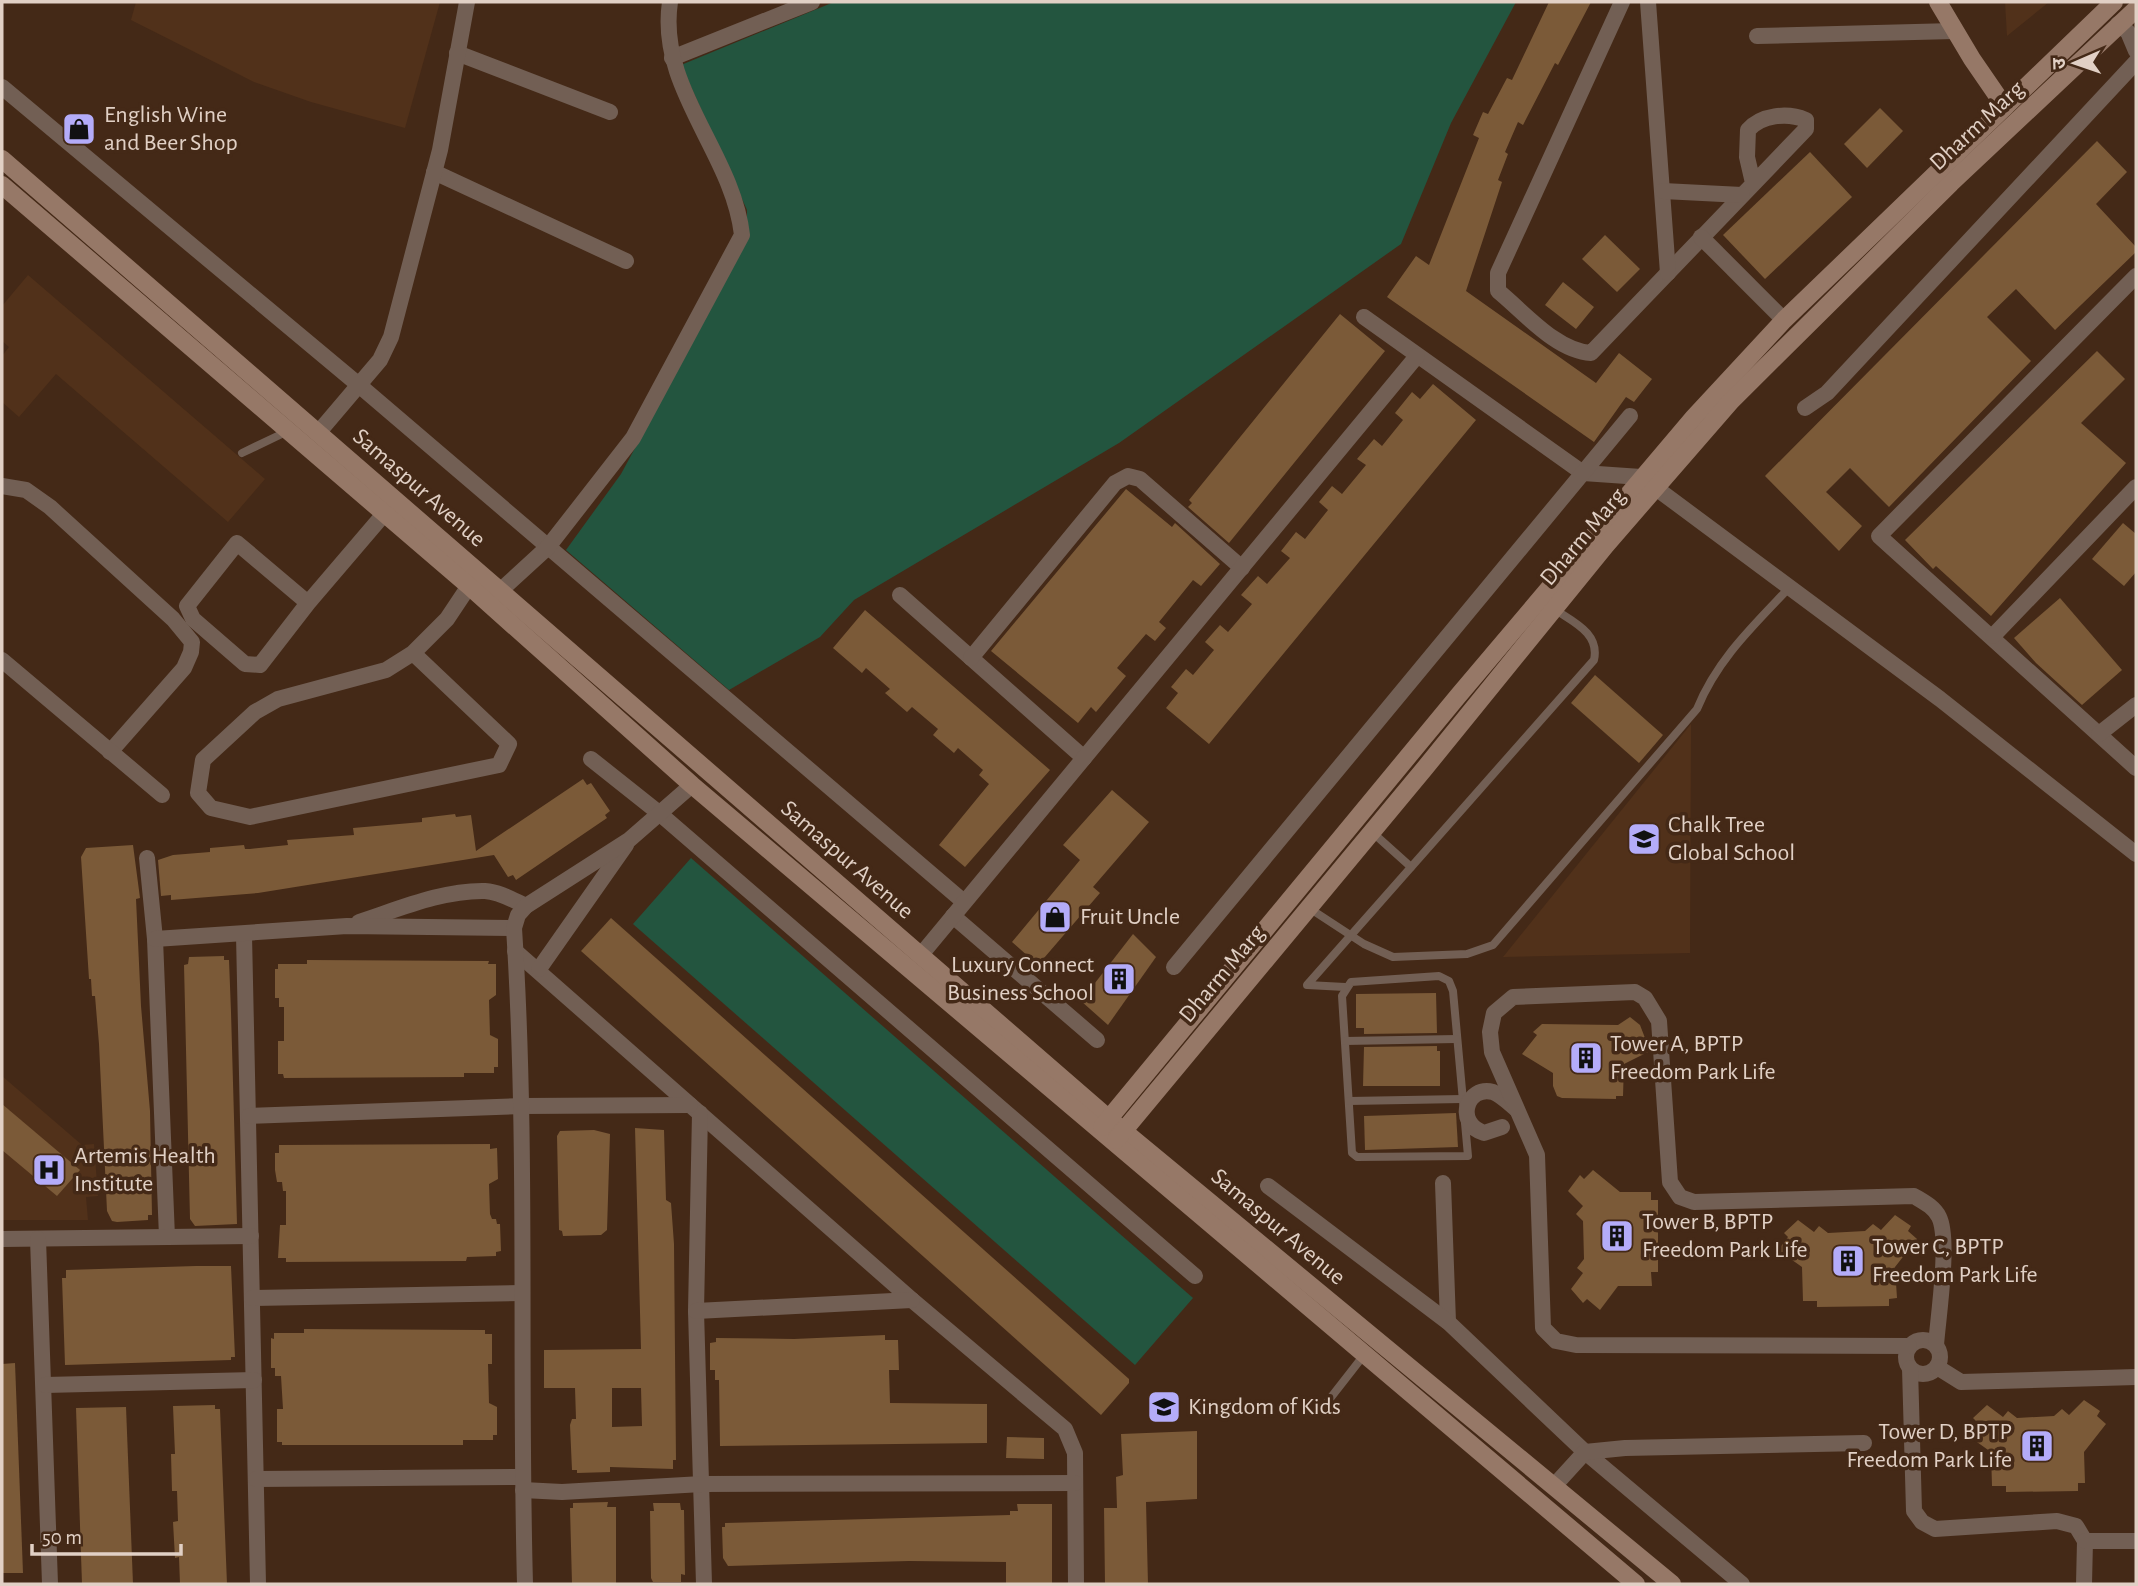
<svg xmlns="http://www.w3.org/2000/svg" width="2138" height="1586" font-family="'Alegreya Sans','Noto Sans Devanagari',sans-serif">
  <rect width="100%" height="100%" fill="#442917"/>
  <!-- built -->
  <g fill="#51311a">
    <polygon points="136,2 440,2 405,128 311,102 254,82 131,20"/>
    <polygon points="2005,2 2049,2 2007,36"/>
    <polygon points="28,275 265,479 228,522 56,374 19,417 2,402 2,356 9,347 2,341 2,306"/>
    <polygon points="1691,724 1690,953 1503,957"/>
    <polygon points="2,1076 82,1145 94,1144 98,1196 86,1197 88,1220 2,1220"/>
  </g>
  <!-- green -->
  <g fill="#23553f">
    <polygon points="834,2 1516,2 1451,123 1401,244 1119,443 854,600 820,637 729,690 566,550 621,474 747,241 747,210 681,65"/>
    <polygon points="691,858 1193,1298 1135,1365 633,924"/>
  </g>
  <!-- building -->
  <g fill="#7b5a38" fill-rule="evenodd">
    <polygon points="1549,2 1591,2 1558,65 1555,63 1523,125 1518,122 1505,152 1508,154 1498,180 1502,182 1466,291 1596,383 1619,353 1652,379 1634,402 1626,397 1594,442 1387,297 1416,256 1429,265 1479,138 1473,135 1483,112 1488,114 1507,78 1512,80"/>
    <polygon points="1880,108 1903,131 1867,168 1844,144"/>
    <polygon points="2097,141 2127,172 2096,204 2136,247 2136,252 2055,330 2016,289 1987,317 2031,361 1889,507 1850,468 1826,492 1862,526 1839,551 1765,476"/>
    <polygon points="1810,152 1852,197 1765,279 1723,235"/>
    <polygon points="1605,235 1640,269 1617,292 1582,259"/>
    <polygon points="1563,282 1594,307 1576,329 1545,305"/>
    <polygon points="1340,314 1385,351 1229,543 1188,507 1192,503 1189,500"/>
    <polygon points="2097,351 2125,379 2081,423 2126,463 1991,616 1936,566 1933,569 1905,540"/>
    <polygon points="1433,384 1476,420 1209,744 1166,708 1178,693 1171,687 1186,669 1193,675 1214,650 1205,642 1220,625 1228,632 1252,604 1241,595 1258,576 1267,584 1290,558 1281,551 1296,532 1305,539 1328,510 1319,502 1332,486 1342,494 1366,465 1357,459 1374,439 1382,446 1403,420 1395,413 1412,392 1420,399"/>
    <polygon points="1126,489 1172,527 1175,523 1220,564 1201,586 1193,580 1159,622 1166,628 1155,641 1146,634 1117,668 1126,676 1096,712 1091,707 1078,723 991,651"/>
    <polygon points="2123,523 2136,534 2136,572 2124,586 2092,559"/>
    <polygon points="2060,598 2122,670 2082,705 2036,663 2014,638"/>
    <polygon points="865,610 1050,770 965,867 939,845 989,784 979,775 983,770 958,748 954,753 933,735 938,729 912,707 907,712 885,693 890,689 866,668 862,673 833,648"/>
    <polygon points="1595,675 1663,735 1639,763 1571,703"/>
    <polygon points="583,779 587,785 591,783 610,811 605,815 607,818 516,880 513,875 508,877 494,855 258,893 171,900 171,895 161,896 158,860 173,855 210,852 210,848 244,845 245,849 250,849 288,845 287,840 354,835 353,828 422,822 422,818 455,814 456,817 471,815 476,851"/>
    <polygon points="1112,790 1149,822 1093,887 1100,893 1038,965 1012,942 1080,860 1063,845"/>
    <polygon points="133,845 140,898 136,899 141,1006 150,1111 152,1215 148,1215 148,1220 117,1222 112,1221 107,1211 99,1044 95,996 92,996 91,979 89,979 81,857 86,848"/>
    <polygon points="611,918 1129,1379 1129,1383 1101,1415 581,951"/>
    <polygon points="1133,934 1156,957 1108,1025 1081,1001"/>
    <polygon points="224,956 224,960 229,960 231,1012 237,1224 195,1226 190,1219 184,965 188,964 189,957"/>
    <polygon points="307,960 489,961 488,964 496,964 496,995 489,1000 490,1035 498,1039 498,1067 494,1067 494,1073 464,1073 464,1077 284,1078 283,1074 278,1074 278,1041 284,1041 284,1007 279,1007 279,998 275,998 275,969 278,969 278,964 307,964"/>
    <polygon points="1436,993 1437,1033 1364,1034 1364,1028 1356,1028 1356,994"/>
    <polygon points="1630,1017 1640,1025 1650,1051 1624,1064 1623,1096 1616,1096 1616,1099 1562,1098 1557,1096 1553,1086 1553,1073 1522,1054 1537,1035 1533,1032 1542,1024 1618,1025"/>
    <polygon points="1437,1046 1437,1051 1440,1051 1440,1086 1363,1086 1364,1047"/>
    <polygon points="2,1104 80,1170 57,1196 2,1150"/>
    <polygon points="1456,1113 1458,1147 1365,1150 1364,1116"/>
    <path d="M635,1128l29,2 2,70 5,3 3,41 2,216h-3v9l-63,-2v5l-33,1v-3h-5l-2,-45 2,-6h4l-1,-31h-31v-38l97,-1zM612,1388h29l1,38 -30,1z"/>
    <polygon points="594,1130 610,1134 607,1230 601,1235 563,1236 562,1231 559,1230 557,1136 560,1131"/>
    <polygon points="490,1144 490,1149 497,1148 498,1179 489,1184 490,1214 492,1219 496,1219 497,1224 500,1224 501,1251 496,1252 496,1256 467,1257 466,1261 286,1262 286,1258 278,1258 280,1225 286,1225 286,1191 283,1191 282,1182 277,1182 275,1170 275,1153 279,1153 279,1145"/>
    <polygon points="1593,1170 1620,1192 1651,1192 1651,1200 1658,1200 1658,1272 1651,1272 1652,1286 1618,1286 1600,1310 1587,1299 1583,1303 1571,1289 1583,1273 1577,1268 1584,1259 1583,1221 1576,1214 1583,1206 1568,1191 1580,1175 1584,1179"/>
    <polygon points="1895,1215 1911,1226 1908,1231 1917,1239 1895,1267 1897,1298 1889,1299 1889,1306 1817,1307 1817,1301 1803,1301 1802,1267 1778,1250 1788,1237 1784,1233 1798,1220 1814,1232 1819,1226 1828,1233 1865,1231 1873,1224 1881,1230"/>
    <polygon points="196,1266 231,1266 235,1357 231,1357 231,1360 65,1365 62,1278 66,1278 66,1270"/>
    <polygon points="304,1329 485,1330 485,1334 492,1334 492,1364 488,1364 489,1403 497,1407 497,1435 493,1435 493,1440 463,1440 463,1445 282,1445 282,1442 277,1442 277,1409 283,1409 281,1376 275,1376 275,1368 271,1368 271,1338 274,1339 274,1333 304,1333"/>
    <polygon points="885,1335 885,1340 898,1340 899,1370 889,1370 890,1403 987,1404 987,1443 720,1446 719,1380 715,1380 715,1370 710,1370 710,1343 716,1342 716,1338 794,1339"/>
    <polygon points="15,1363 23,1573 2,1573 2,1364"/>
    <polygon points="2084,1400 2100,1411 2097,1416 2106,1424 2084,1452 2085,1483 2078,1483 2078,1491 2006,1492 2006,1486 1992,1486 1991,1452 1967,1435 1977,1422 1973,1418 1987,1405 2003,1417 2008,1411 2017,1418 2054,1416 2062,1409 2069,1415"/>
    <polygon points="215,1405 215,1409 220,1409 227,1584 180,1584 179,1557 175,1558 173,1522 178,1521 177,1491 172,1491 171,1454 175,1454 173,1406"/>
    <polygon points="126,1407 133,1584 82,1584 76,1408"/>
    <polygon points="1197,1431 1197,1499 1146,1502 1148,1584 1105,1584 1104,1508 1117,1508 1116,1477 1123,1475 1121,1434"/>
    <polygon points="1007,1437 1044,1438 1044,1459 1006,1458"/>
    <polygon points="608,1502 607,1507 616,1507 616,1584 572,1584 570,1508 573,1508 573,1503"/>
    <polygon points="653,1503 680,1503 681,1510 684,1510 685,1575 681,1574 681,1582 653,1582 651,1578 650,1511 654,1511"/>
    <polygon points="1017,1504 1052,1504 1052,1584 1006,1584 1006,1562 909,1561 728,1566 723,1558 722,1527 725,1527 725,1523 1010,1515 1010,1511 1018,1511"/>
  </g>
  <g fill="none" stroke-linecap="round" stroke-linejoin="round">
    <!-- lane -->
    <g stroke="#725f54" stroke-width="8">
      <polyline points="242,453 288,431"/>
      <polyline points="1372,832 1411,867"/>
      <path d="M1309,908l55,36 29,13 74,-3 26,-9 204,-236c20,-49 55,-82 91,-120"/>
      <polygon points="1439,976 1449,981 1453,991 1468,1156 1357,1157 1352,1153 1342,996 1351,982"/>
      <path d="M1345,987l-38,-2 287,-325c6,-27 -21,-38 -40,-51"/>
      <polyline points="1345,1041 1456,1039"/>
      <polyline points="1349,1101 1462,1099"/>
      <polyline points="1325,1405 1364,1355"/>
    </g>
    <!-- street -->
    <g stroke="#725f54" stroke-width="16">
      <path d="M1622,2l-124,271v18c26,21 58,60 93,62l215,-224v-9c-19,-8 -45,-5 -58,10l-1,27 6,26"/>
      <polyline points="1648,2 1668,273"/>
      <polyline points="2118,24 2128,32 2136,51"/>
      <polyline points="1757,36 1954,31"/>
      <polyline points="457,53 610,112"/>
      <polyline points="672,58 812,2"/>
      <polyline points="2,87 360,386 964,902"/>
      <polyline points="434,172 626,261"/>
      <polyline points="1663,191 1742,195"/>
      <polyline points="1701,237 1784,320"/>
      <polyline points="2136,276 1879,536 2136,768"/>
      <polyline points="1364,317 1583,473 1641,477 1940,699 2136,854"/>
      <polyline points="1805,408 1827,393 2136,62"/>
      <polyline points="318,433 380,360 391,337 440,150 467,2"/>
      <polyline points="2,486 26,490 50,507 173,619 192,642 191,652 184,668 110,752"/>
      <path d="M500,591l48,-44 85,-109 109,-203c-9,-82 -85,-147 -72,-233"/>
      <polyline points="900,595 1084,758"/>
      <polyline points="308,603 260,665 245,664 193,619 187,606 237,543 308,603 384,514"/>
      <polyline points="1993,636 2136,487"/>
      <polyline points="413,653 509,744 499,765 250,817 211,808 198,793 203,760 255,712 278,699 386,670 413,653 447,619 469,586"/>
      <polyline points="971,658 1115,483 1128,476 1140,479 1242,568"/>
      <polyline points="2,660 162,795"/>
      <polyline points="2099,734 2136,705"/>
      <polyline points="591,759 659,813 1195,1276"/>
      <polyline points="147,858 155,939 167,1237"/>
      <polyline points="953,916 1097,1040"/>
      <path d="M359,922c40,-13 84,-32 126,-31 15,1 28,9 41,15"/>
      <polyline points="244,935 258,1584"/>
      <polyline points="155,939 347,926 514,928"/>
      <polyline points="515,951 912,1300 1065,1429 1075,1453 1076,1584"/>
      <polyline points="920,956 1417,356"/>
      <polyline points="1174,967 1630,416"/>
      <polyline points="539,969 626,845"/>
      <polyline points="700,1113 696,1311 704,1584"/>
      <polyline points="249,1116 523,1106 690,1105"/>
      <path d="M1502,1127l-18,6c-30,-10 -17,-48 9,-41 8,3 16,11 23,17"/>
      <polyline points="1443,1183 1448,1322"/>
      <polyline points="1268,1186 1448,1322 1585,1452 1742,1584"/>
      <polyline points="2,1239 251,1236"/>
      <polyline points="38,1239 50,1584"/>
      <polyline points="252,1298 521,1293"/>
      <polyline points="696,1311 912,1300"/>
      <circle cx="1923" cy="1357" r="17"/>
      <path d="M1909,1346l-333,-1 -20,-4 -13,-13 -6,-173 -45,-103 -2,-20 4,-19 19,-16 122,-5 10,6 14,23 11,161 10,15 14,5 220,-6c10,6 20,11 25,21 11,22 -1,101 -3,128"/>
      <polyline points="1937,1367 1961,1382 2136,1377"/>
      <polyline points="1910,1368 1914,1511 1922,1522 1935,1529 2057,1521 2076,1526 2085,1541 2084,1584"/>
      <polyline points="45,1385 254,1380"/>
      <polyline points="256,1479 522,1477"/>
      <polyline points="1554,1486 1585,1452 1625,1448 1864,1443"/>
      <polyline points="523,1490 562,1492 702,1484 1075,1483"/>
      <polyline points="2085,1541 2136,1541"/>
      <path d="M525,1584c-6,-219 3,-438 -11,-656l4,-13 8,-9 103,-66 63,-55"/>
    </g>
    <!-- secondary -->
    <g stroke="#967867" stroke-width="18">
      <polyline points="1938,2 1972,59 2005,107"/>
      <polyline points="2,159 1115,1124 1672,1584"/>
      <polyline points="2,185 469,586 692,785 1636,1584"/>
      <polyline points="1102,1127 1458,696 1694,417 1784,320 2114,2"/>
      <polyline points="1116,1140 1425,768 1606,545 1731,401 1951,183 2136,9"/>
    </g>
  </g>
  <!-- icons -->
  <defs>
    <symbol id="shop-square" viewBox="-11 -11 22 22"><rect x="-9" y="-9" width="18" height="18" rx="4" fill="#b4acf9" stroke="#442917"/><path d="M-5-2.5h2.3a2.7 3.5 0 0 1 5.4 0H5L5.5 6h-11ZM-1.5-2.5h3a1.5 2.3 0 0 0-3 0Z" fill="#111"/></symbol>
    <symbol id="school-square" viewBox="-11 -11 22 22"><rect x="-9" y="-9" width="18" height="18" rx="4" fill="#b4acf9" stroke="#442917"/><path d="M0-5L7-2L0 1L-7-2ZM-4 1L0 2.5L4 1V4Q0 6-4 4Z" fill="#111"/></symbol>
    <symbol id="building-square" viewBox="-11 -11 22 22"><rect x="-9" y="-9" width="18" height="18" rx="4" fill="#b4acf9" stroke="#442917"/><path d="M-4-6H4V6H1V3H-1V6H-4ZM-2.5-4.3h1.7v1.8h-1.7ZM.8-4.3h1.7v1.8H.8ZM-2.5-1h1.7V.8h-1.7ZM.8-1h1.7V.8H.8Z" fill="#111"/></symbol>
    <symbol id="hospital-square" viewBox="-11 -11 22 22"><rect x="-9" y="-9" width="18" height="18" rx="4" fill="#b4acf9" stroke="#442917"/><path d="M-5-5h3v3.5h4V-5h3V5h-3V1.5h-4V5h-3Z" fill="#111"/></symbol>
  </defs>
  <g fill-rule="evenodd">
    <use href="#shop-square" x="60" y="110" width="38" height="38"/>
    <use href="#school-square" x="1625" y="820" width="38" height="38"/>
    <use href="#shop-square" x="1036" y="898" width="38" height="38"/>
    <use href="#building-square" x="1100" y="960" width="38" height="38"/>
    <use href="#building-square" x="1567" y="1039" width="38" height="38"/>
    <use href="#hospital-square" x="30" y="1151" width="38" height="38"/>
    <use href="#building-square" x="1598" y="1217" width="38" height="38"/>
    <use href="#building-square" x="1829" y="1242" width="38" height="38"/>
    <use href="#school-square" x="1145" y="1388" width="38" height="38"/>
    <use href="#building-square" x="2018" y="1427" width="38" height="38"/>
  </g>
  <g text-anchor="middle" dominant-baseline="central" stroke-width="7" stroke-linejoin="round" paint-order="stroke">
    <!-- poi labels -->
    <g font-size="24" fill="#e1d0c5" stroke="#442917" text-anchor="start">
      <text x="104" y="115">English Wine<tspan x="104" dy="28">and Beer Shop</tspan></text>
      <text x="1668" y="825">Chalk Tree<tspan x="1668" dy="28">Global School</tspan></text>
      <text x="1080" y="917">Fruit Uncle</text>
      <text x="1094" y="965" text-anchor="end">Luxury Connect<tspan x="1094" dy="28">Business School</tspan></text>
      <text x="1610" y="1044">Tower A, BPTP<tspan x="1610" dy="28">Freedom Park Life</tspan></text>
      <text x="74" y="1156">Artemis Health<tspan x="74" dy="28">Institute</tspan></text>
      <text x="1642" y="1222">Tower B, BPTP<tspan x="1642" dy="28">Freedom Park Life</tspan></text>
      <text x="1872" y="1247">Tower C, BPTP<tspan x="1872" dy="28">Freedom Park Life</tspan></text>
      <text x="1188" y="1407">Kingdom of Kids</text>
      <text x="2012" y="1432" text-anchor="end">Tower D, BPTP<tspan x="2012" dy="28">Freedom Park Life</tspan></text>
    </g>
    <!-- street labels -->
    <g font-size="24" fill="#e1d0c5" stroke="#442917">
      <text transform="translate(1977 126) rotate(-43)">Dharm Marg</text>
      <text transform="translate(419 488) rotate(41)">Samaspur Avenue</text>
      <text transform="translate(1583 537) rotate(-50)">Dharm Marg</text>
      <text transform="translate(847 860) rotate(41)">Samaspur Avenue</text>
      <text transform="translate(1222 974) rotate(-50)">Dharm Marg</text>
      <text transform="translate(1278 1227) rotate(40)">Samaspur Avenue</text>
    </g>
  </g>
  <!-- border -->
  <rect width="2138" height="1586" fill="none" stroke="#e1d0c5" stroke-width="7"/>
  <!-- north arrow -->
  <g transform="translate(2075 63) rotate(268)" stroke="#442917" stroke-width="5" paint-order="stroke">
  <path d="M0-5L12 26L0 18L-12 26Z" fill="#e1d0c5"/>
  <text y="-10" font-size="19" font-weight="bold" text-anchor="middle" fill="#e1d0c5">उ</text>
  </g>
  <!-- scale -->
  <path d="M32 1544v10h149v-10" fill="none" stroke="#e1d0c5" stroke-width="3.5"/>
  <text x="42" y="1544" font-size="21" fill="#e1d0c5" stroke="#442917" stroke-width="5" paint-order="stroke">50 m</text>
</svg>
